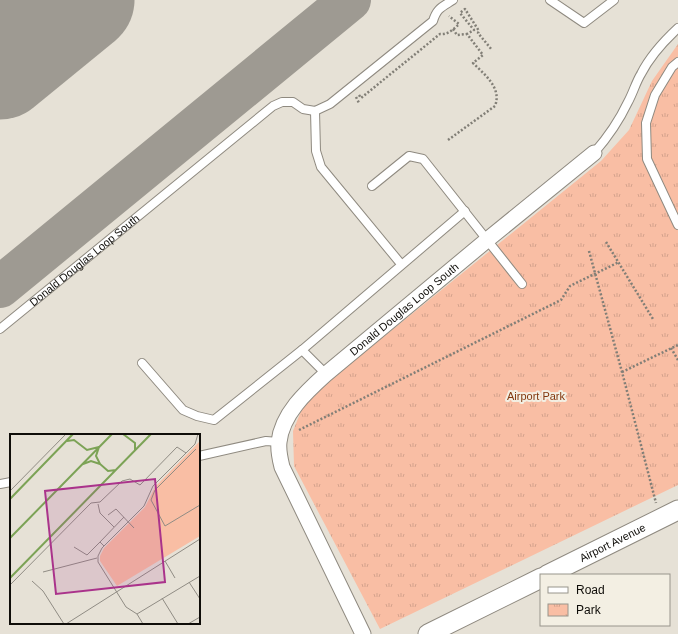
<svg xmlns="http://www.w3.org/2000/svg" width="678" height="634" font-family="Arial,sans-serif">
  <defs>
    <pattern id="park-tufts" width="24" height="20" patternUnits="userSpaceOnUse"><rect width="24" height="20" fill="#f9bea4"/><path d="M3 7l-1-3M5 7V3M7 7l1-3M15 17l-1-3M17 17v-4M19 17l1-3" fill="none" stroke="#d4a28c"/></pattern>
  </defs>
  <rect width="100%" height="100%" fill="#e6e1d6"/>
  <!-- park -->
  <polygon fill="url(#park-tufts)" points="678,44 678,485 380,629 294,466 293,431 301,411 314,395 324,385 601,161 629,130 652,81"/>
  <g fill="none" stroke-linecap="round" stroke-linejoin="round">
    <!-- taxiway -->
    <polyline stroke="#9e9a92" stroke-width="42" points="0,287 350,0"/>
    <!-- runway -->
    <polyline stroke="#9e9a92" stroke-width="105" points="0,67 82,0"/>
    <defs>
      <g id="service">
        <polyline points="550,0 584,23 614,0"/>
        <polyline points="678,62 672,67 655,95 646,123 647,159 678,225"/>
        <polyline points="315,111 316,151 321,167 401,264"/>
        <path d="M594,153c14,-16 25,-32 34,-51 5,-9 8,-20 13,-28 9,-18 23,-33 37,-46"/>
        <polyline points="372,186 409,156 423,159 522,284"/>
        <path id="s1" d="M0,329l273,-223 9,-4h11l10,7 12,2 15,-7 103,-83c4,-13 9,-14 20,-21"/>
        <polyline points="302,350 465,211"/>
        <polyline points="142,363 183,410 197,416 214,420 302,350 326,374"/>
        <polyline points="199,456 266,441 279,442"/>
        <polyline points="0,484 11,482"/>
      </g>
      <g id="minor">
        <path id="s2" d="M363,634l-81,-167c-2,-8 -4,-17 -3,-25 3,-28 27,-50 47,-68l161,-134 107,-87"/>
      </g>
      <g id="tertiary">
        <path id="s3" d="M547,575l131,-65"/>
        <polyline points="428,634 541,578"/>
      </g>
    </defs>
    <!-- service casing -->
    <use href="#service" stroke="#8f8a80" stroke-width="10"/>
    <!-- minor casing -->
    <use href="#minor" stroke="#8f8a80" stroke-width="17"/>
    <!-- tertiary casing -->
    <use href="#tertiary" stroke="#8f8a80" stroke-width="21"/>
    <!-- path -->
    <g stroke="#827f77" stroke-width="2.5" stroke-dasharray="2 2" stroke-linecap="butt">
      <polyline points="453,29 457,35 467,34"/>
      <path d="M359,95l2,3 79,-64c8,1 14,-5 19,-10l-10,-8"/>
      <polyline points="356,97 359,103"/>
      <path d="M448,140l47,-34c7,-18 -10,-31 -22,-43l10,-8 -16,-21 7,-4 -14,-17 5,-4 14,22 -1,2 14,17"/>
      <polyline points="606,242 653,319"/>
      <polyline points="589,251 622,372 656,503"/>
      <polyline points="671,348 678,360"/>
      <polyline points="622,372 678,345"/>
      <polyline points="299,430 561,300 570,286 619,262"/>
    </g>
    <!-- service -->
    <use href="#service" stroke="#fff" stroke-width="8"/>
    <!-- minor -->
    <use href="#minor" stroke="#fff" stroke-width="15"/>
    <!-- tertiary -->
    <use href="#tertiary" stroke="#fff" stroke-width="19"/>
  </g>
  <g text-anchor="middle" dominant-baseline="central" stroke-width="4" stroke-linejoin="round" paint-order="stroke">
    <!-- street labels -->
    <g font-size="11" fill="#0f0d09" stroke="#f3efe3">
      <text stroke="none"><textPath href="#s1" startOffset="109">Donald Douglas Loop South</textPath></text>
      <text stroke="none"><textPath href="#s2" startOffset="397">Donald Douglas Loop South</textPath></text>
      <text stroke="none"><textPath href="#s3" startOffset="73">Airport Avenue</textPath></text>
    </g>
    <!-- park labels -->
    <g font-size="11" fill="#83380f" stroke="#f3efe3">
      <text x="536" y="396">Airport Park</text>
    </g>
  </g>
  <!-- overview -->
  <g transform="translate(10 434)">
    <rect width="190" height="190" fill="#e6e1d6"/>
    <path d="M190,7v95l-83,50 -17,-25v-5l4,-8 41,-41 10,-20z" fill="#f9bea4"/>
    <path fill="none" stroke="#7ca356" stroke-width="2" d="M113,0l12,9v8M57,7l7,-1 13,10 12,-3M89,13l-3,9 4,8 8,7 8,-1M73,30l8,-3 9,3M0,65l63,-65M0,104l102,-104M0,144l141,-144"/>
    <path fill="none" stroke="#908c84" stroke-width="1" d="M186,15l-41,41 -4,10 14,26 35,-21M0,57l56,-57M88,70l2,9 14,14M98,81l8,-6 18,19M90,108l24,-25M64,113l13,8 13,-13 4,4M155,127l10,17M33,138l54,-14M22,147l11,10 21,33M179,148l11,17M0,151l81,-82 9,-1 22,-21 8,-2 10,6 37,-38 9,6M152,164l16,26M127,180l63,-38M56,190l134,-85M133,190l-6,-10 -11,-7 -28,-45v-6l4,-8 42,-42 9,-20 42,-42 3,-10M178,190l12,-7"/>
    <path fill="#aa338b" fill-opacity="0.15" stroke="#aa338b" stroke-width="2" d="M145,45l10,103 -109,12 -11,-103z"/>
    <rect width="190" height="190" fill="none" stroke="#0f0d09" stroke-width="2"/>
  </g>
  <!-- legend -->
  <rect x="540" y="574" width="130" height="52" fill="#f3efe3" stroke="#98958c"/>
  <rect x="548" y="587" width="20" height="6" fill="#ffffff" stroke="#98958c"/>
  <text x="576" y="594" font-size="12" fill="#0f0d09">Road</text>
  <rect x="548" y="604" width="20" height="12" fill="url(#park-tufts)" stroke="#98958c"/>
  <text x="576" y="614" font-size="12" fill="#0f0d09">Park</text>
</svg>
